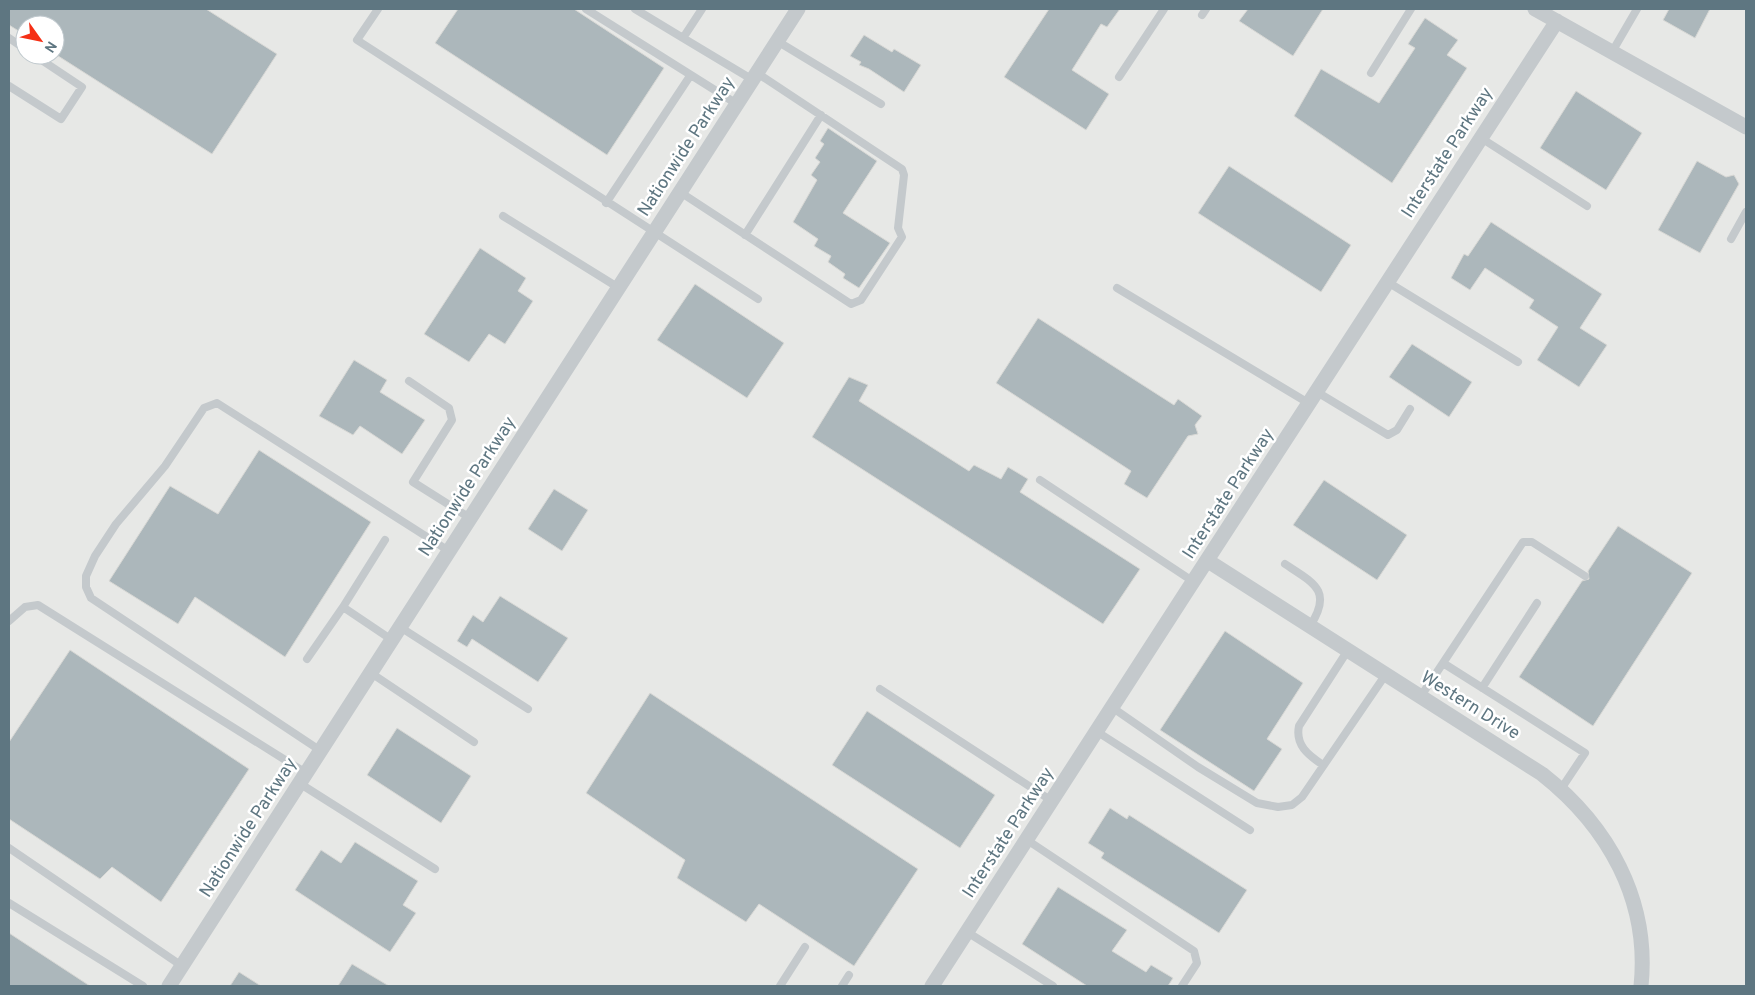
<svg xmlns="http://www.w3.org/2000/svg" width="1755" height="995" font-family="Overpass,sans-serif">
	<style>
		.built { fill: #e7e8e6; fill-rule: evenodd }
		.building { fill: #acb7bb; stroke: #d8d8d5 }
		.lines { fill: none; stroke-linecap: round; stroke-linejoin: round }
		.service { stroke: #c4c9cc; stroke-width: 8 }
		.minor { stroke: #c4c9cc; stroke-width: 15 }
		.labels { text-anchor: middle; dominant-baseline: central; stroke-width: 5; stroke-linejoin: round; paint-order: stroke }
		.street-label { font-size: 18px; fill: #5e7681; stroke: #fff }
	</style>
	<rect width="100%" height="100%" fill="#f7f6f3"/>
	<path class="built" d="M9,9H1746V986H9ZM25,25H55V55H25Z"/>
	<path class="building" d="M9,9H206L277,54L212,154L55,54V25H25V35L9,25Z
		M458,9H574L664,68L607,155L435,43Z
		M1049,9H1120L1107,27L1101,24L1072,70L1109,94L1086,130L1004,77Z
		M1248,9H1323L1293,56L1239,21Z
		M1669,9H1710L1695,38L1663,20Z
		M1425,18L1458,40L1447,55L1467,68L1392,183L1294,116L1321,69L1379,103L1415,48L1408,44Z
		M864,35L892,52L894,49L921,65L904,92L869,69L859,65L861,62L850,56Z
		M1576,91L1642,133L1606,190L1540,148Z
		M828,128L877,161L843,213L890,243L859,288L843,278L845,274L828,262L831,256L814,246L818,239L793,222L817,180L811,175L820,162L815,158L824,144L820,141Z
		M1697,161L1726,177L1734,175L1739,184L1700,253L1658,230Z
		M1229,166L1351,245L1321,292L1198,213Z
		M1491,222L1602,294L1580,328L1607,345L1579,387L1537,360L1558,327L1529,308L1534,300L1485,268L1470,290L1451,278L1464,254L1468,256Z
		M480,248L526,278L518,291L533,301L505,344L489,334L469,362L424,334Z
		M695,284L784,343L747,398L657,340Z
		M1038,318L1174,405L1178,399L1202,416L1195,425L1198,434L1188,436L1147,498L1124,484L1131,471L996,383Z
		M1412,344L1472,382L1449,417L1389,377Z
		M354,360L387,380L380,392L425,420L402,454L360,426L353,435L319,416Z
		M849,377L868,385L859,401L969,471L974,465L1001,479L1008,467L1028,479L1020,492L1140,569L1103,624L812,437Z
		M259,450L371,522L285,657L195,597L178,624L109,581L170,486L218,514Z
		M1324,480L1407,535L1377,580L1293,525Z
		M554,489L588,510L562,551L528,529Z
		M1618,526L1692,573L1593,726L1519,677L1582,581L1589,579L1588,571Z
		M500,596L568,638L538,682L472,639L467,647L457,641L473,615L483,622Z
		M1225,631L1303,683L1267,739L1282,749L1254,791L1160,730Z
		M70,650L249,769L161,902L112,867L100,879L9,819V742Z
		M650,693L918,869L854,966L759,904L746,922L677,878L685,860L586,793Z
		M867,711L995,795L960,848L832,765Z
		M397,728L471,776L441,823L367,775Z
		M1110,808L1127,819L1129,815L1247,890L1219,933L1101,858L1104,853L1088,843Z
		M355,842L418,881L403,905L416,913L390,952L295,890L321,850L341,863Z
		M1058,887L1127,930L1112,951L1146,972L1151,965L1173,978L1168,986H1087L1022,944Z
		M9,933L90,986H9Z
		M352,964L389,986H338Z
		M239,972L261,986H230Z"/>
	<g class="lines">
		<path class="service" d="M378,9L357,40L758,299
			M586,9L737,104
			M635,9L683,38
			M702,9L683,38L753,80
			M1202,15L1206,9
			M9,38L25,49
			M777,41L881,104
			M1612,52L1637,9
			M1371,73L1411,9
			M1119,77L1164,9
			M9,86L61,119L82,87L34,55
			M1481,138L1587,206
			M680,192L851,304L861,300L902,237L898,228L904,175L902,169L757,73
			M606,203L690,76
			M503,216L619,288
			M745,235L821,115
			M1731,239L1746,212
			M1386,281L1518,362
			M1117,288L1310,404
			M409,381L449,408L452,420L413,482L470,518
			M1317,392L1388,435L1397,430L1410,409
			M1040,480L1194,582
			M385,540L343,607L392,640
			M1285,564C1314,583 1333,591 1310,626
			M9,621L25,607L38,605L306,773
			M400,627L528,709
			M307,659L343,607
			M1443,663L1523,542H1532L1585,576
			M371,673L474,742
			M1482,688L1537,603
			M880,689L1052,801
			M1421,696L1443,663L1585,753L1561,789
			M1113,708L1198,767L1257,803L1278,807L1292,805L1302,797L1386,674
			M1096,731L1250,830
			M321,751L91,598L86,587V576L95,556L116,524L165,466L204,408L217,403L449,551
			M1323,765C1308,755 1295,745 1299,726L1348,650
			M299,783L435,869
			M1027,840L1194,951L1197,963L1182,986
			M9,848L182,966
			M9,903L143,986
			M967,932L1053,986
			M780,986L805,947
			M842,986L849,975"/>
		<path class="minor" d="M1535,9L1746,127
			M1208,561L1542,774C1608,826 1650,900 1641,986
			M169,986L798,9
			M932,986C1140,664 1347,342 1557,21"/>
	</g>
	<g class="labels">
		<g class="street-label">
			<text transform="translate(687 147) rotate(-57)">Nationwide Parkway</text>
			<text transform="translate(1448 153) rotate(-57)">Interstate Parkway</text>
			<text transform="translate(468 487) rotate(-57)">Nationwide Parkway</text>
			<text transform="translate(1229 494) rotate(-57)">Interstate Parkway</text>
			<text transform="translate(1470 706) rotate(32)">Western Drive</text>
			<text transform="translate(249 828) rotate(-57)">Nationwide Parkway</text>
			<text transform="translate(1009 833) rotate(-57)">Interstate Parkway</text>
		</g>
	</g>
	<rect width="1755" height="995" fill="none" stroke="#5e7681" stroke-width="20"/>
	<g transform="translate(40 40) rotate(123)"><circle r="24" fill="#ffffff" stroke="#bfc8cd"/>
	<path d="M0-4L9 19L0 12L-9 19Z" fill="#f52f15"/>
	<text y="-8" font-size="14" font-weight="bold" text-anchor="middle" fill="#5e7681">N</text>
	</g>
</svg>
